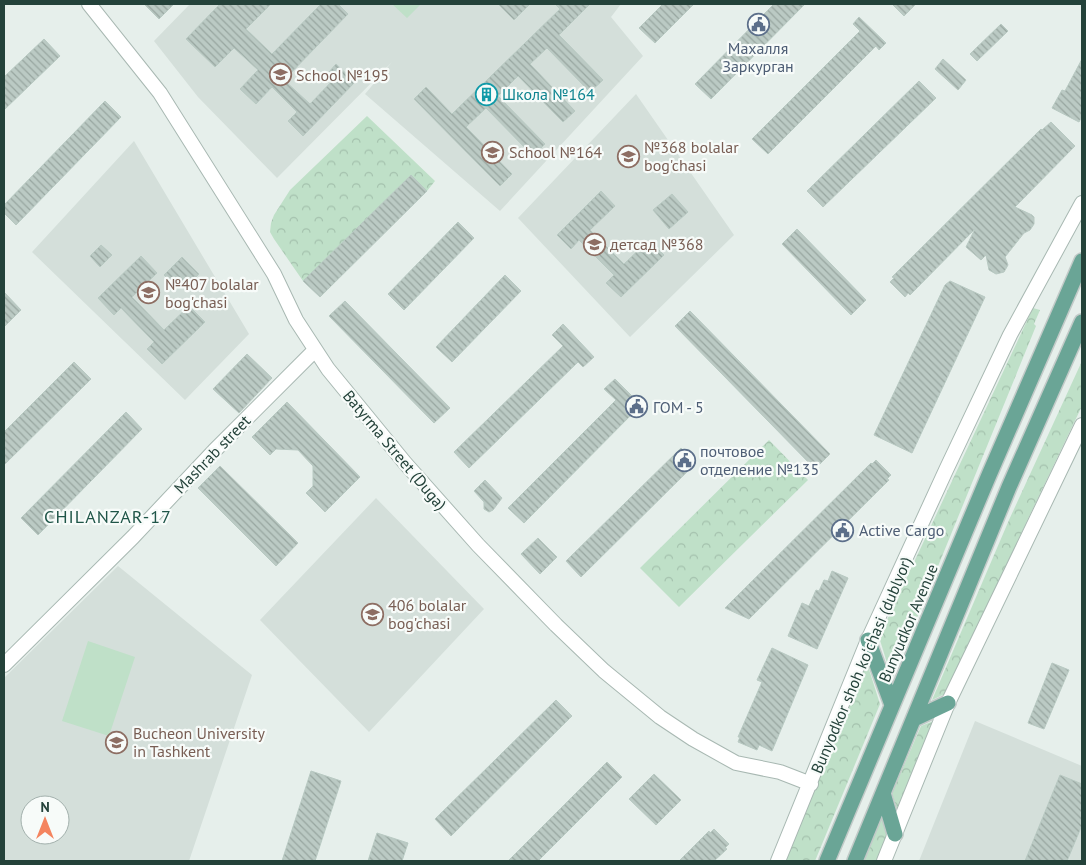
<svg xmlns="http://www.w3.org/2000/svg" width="1086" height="865" font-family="'PT Sans',sans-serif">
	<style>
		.built { fill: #d4dfda; fill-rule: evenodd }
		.forest { fill: url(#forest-crowns) }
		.pitch { fill: #bfe0c8 }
		.building { fill: url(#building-back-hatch); stroke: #b8c9c2 }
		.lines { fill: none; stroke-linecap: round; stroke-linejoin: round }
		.minor-casing { stroke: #a8b8b2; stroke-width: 16 }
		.major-casing { stroke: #c2cac8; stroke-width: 18 }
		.minor { stroke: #fff; stroke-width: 14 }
		.major { stroke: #6aa596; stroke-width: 15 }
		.labels { text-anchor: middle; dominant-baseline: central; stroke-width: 4.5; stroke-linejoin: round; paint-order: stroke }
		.service-label { font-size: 16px; fill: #4e5e75; stroke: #f7fbf9; text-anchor: start }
		.education-label { font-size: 16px; fill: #785e54; stroke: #f7fbf9; text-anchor: start }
		.culture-label { font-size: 16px; fill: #0d838f; stroke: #f7fbf9; text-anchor: start }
		.street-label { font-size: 16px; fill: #24423a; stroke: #f7fbf9 }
		.neighbourhood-label { font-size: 18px; letter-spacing: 1px; fill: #1f5548; stroke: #f7fbf9 }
	</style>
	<defs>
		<pattern id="forest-crowns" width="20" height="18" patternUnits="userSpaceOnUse" patternTransform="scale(1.25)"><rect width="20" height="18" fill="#bfe0c8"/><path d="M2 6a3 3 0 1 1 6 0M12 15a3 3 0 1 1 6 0" fill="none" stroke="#a4c1ad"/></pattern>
		<pattern id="building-back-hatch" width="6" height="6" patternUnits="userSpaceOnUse" patternTransform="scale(1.25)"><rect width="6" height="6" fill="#bbcac4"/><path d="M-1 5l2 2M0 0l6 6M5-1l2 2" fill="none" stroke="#98a6a0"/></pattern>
	</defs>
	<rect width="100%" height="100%" fill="#e6efeb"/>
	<path class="built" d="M190,4H621L611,17L643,56L500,211L365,94L392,62L277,178L198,97L154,41Z
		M636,94L734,235L630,337L518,218Z
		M134,141L249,334L185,400L32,252Z
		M376,498L484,609L369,732L260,620Z
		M118,566L252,675L189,861H4V678ZM30,805H60V835H30Z
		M975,721L1082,766V861H919Z"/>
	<path class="forest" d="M367,116L435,181L427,191L410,176L303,281L274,239L270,232L271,223L274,215L290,190Z
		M1033,308L1040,310L1034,324L1036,326L892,679L879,637Z
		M1082,361V406L1027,521L947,693L932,700L1009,520Z
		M769,440L808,480L679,607L640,568Z
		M866,660L880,704L815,861H786Z
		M936,720L897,810L892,793L921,726Z
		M883,813L888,832L876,861H863Z"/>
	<path class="pitch" d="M392,4H421L407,18Z
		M88,641L135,657L109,736L62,721Z"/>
	<path class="building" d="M144,4H174L159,19Z
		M220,4H271L246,29L272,54L321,4H338L348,14L284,80L310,104L335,78L329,72L336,64L355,82L303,136L288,121L297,112L272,87L256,104L240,89L258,70L234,48L215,67L186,39Z
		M498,4H530L514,20Z
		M555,4H590L559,35L603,80L590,92L547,48L530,64L575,111L563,122L518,76L498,96L545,144L533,156L486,108L466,127L512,174L500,186L414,99L426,87L452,114L560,9Z
		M663,4H694L655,43L639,28Z
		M774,4H805L711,99L695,84Z
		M892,4H916L904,16Z
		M859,17L886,43L879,50L876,46L768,154L752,139L860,31L853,24Z
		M1001,24L1008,31L977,61L970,54Z
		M44,39L60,56L4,110V77Z
		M943,59L966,80L958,90L935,69Z
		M1082,59V116L1079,122L1052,108L1062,90L1065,91Z
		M919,81L936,98L823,207L807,191Z
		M105,101L121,117L16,225L4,213V205Z
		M1051,122L1075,146L1015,207L1032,215L1034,217V224L1030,230L1024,233L1005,257L1008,265L1004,272L996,274L989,270L986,255L981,260L966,247L975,229L910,295L908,293L905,297L890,282L894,278L892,277L1041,129L1042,130Z
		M411,175L427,191L320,297L303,281Z
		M601,191L615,206L590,230L624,264L649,240L664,255L621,297L606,283L614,275L579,240L571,249L557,235Z
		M672,194L688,212L669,229L653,210Z
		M458,222L474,238L404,310L388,294Z
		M797,229L866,300L851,315L782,244Z
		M101,245L112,255L100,267L90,256Z
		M141,256L157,273L132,297L164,330L189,306L205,322L162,364L147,349L154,342L121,308L114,315L98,298Z
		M182,257L199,274L186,287L178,278L173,283L164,275Z
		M505,275L521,291L452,362L436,347Z
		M950,281L985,297L912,453L874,435L936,304L945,285Z
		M4,292L21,310L4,327Z
		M345,301L450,408L434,423L329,316Z
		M690,311L830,454L815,469L675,326Z
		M563,324L594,357L583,367L578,362L469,468L454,452L563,346L552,335Z
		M247,354L272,378L239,413L213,389Z
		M74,362L91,379L4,465V432Z
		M615,379L641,405L524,523L508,508L616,400L604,389Z
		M287,402L360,477L325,512L306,493L313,486V466L298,450L276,449L270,455L252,437Z
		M126,412L142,429L38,535L21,518Z
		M681,448L696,463L581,577L566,561Z
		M876,460L891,475L887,479L889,480L749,619L725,608L871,463L872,464Z
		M220,466L298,543L276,566L198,488Z
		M485,480L502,498L493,510L489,512L484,509V502L474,491Z
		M538,538L557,557L540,574L521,554Z
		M832,571L848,578L817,649L788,636L802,603L809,606L816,590L819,591L824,580L828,581Z
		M772,648L808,665L772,751L759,745L757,750L738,742L740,737H738L762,682L757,680Z
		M1052,663L1069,670L1044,729L1028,723Z
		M556,700L572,716L451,836L435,819Z
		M607,762L622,777L538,861H508Z
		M311,771L341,781L315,861H282Z
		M654,774L681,800L656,825L629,799Z
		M1060,775L1082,784V825L1067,861H1025Z
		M714,829L729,844L725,848L727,849L714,861H679L709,831L710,833Z
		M377,833L408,843L402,861H368Z"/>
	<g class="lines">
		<defs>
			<path id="minor" d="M89,4L160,93L274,274L296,320L328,369L405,463L478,545L556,625L604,671L660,717L693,739L736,763L780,772L811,784
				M4,665L133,537L214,451L315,350
				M778,861L868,640L946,470L1010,335L1082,203
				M884,861L948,703L1082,425"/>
			<path id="major" d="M868,640L892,705
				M914,719L948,703
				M883,793L895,834
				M827,861L989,475L1082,261
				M855,861L1009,487L1082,322"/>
		</defs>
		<use href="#minor" class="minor-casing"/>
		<use href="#major" class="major-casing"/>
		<use href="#minor" class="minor"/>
		<use href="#major" class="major"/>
	</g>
	<defs>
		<symbol id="civic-ring" viewBox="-11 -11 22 22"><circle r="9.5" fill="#f7fbf9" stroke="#5c6f8a" stroke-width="1.5"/><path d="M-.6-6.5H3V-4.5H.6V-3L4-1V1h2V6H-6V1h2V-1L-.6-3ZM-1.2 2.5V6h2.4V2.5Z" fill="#5c6f8a"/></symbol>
		<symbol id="school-ring" viewBox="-11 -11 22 22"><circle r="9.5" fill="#f7fbf9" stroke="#8d6e63" stroke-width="1.5"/><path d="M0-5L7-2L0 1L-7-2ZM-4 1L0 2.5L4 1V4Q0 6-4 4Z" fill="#8d6e63"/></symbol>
		<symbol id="building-ring" viewBox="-11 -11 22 22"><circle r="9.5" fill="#f7fbf9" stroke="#0f9aa8" stroke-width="1.5"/><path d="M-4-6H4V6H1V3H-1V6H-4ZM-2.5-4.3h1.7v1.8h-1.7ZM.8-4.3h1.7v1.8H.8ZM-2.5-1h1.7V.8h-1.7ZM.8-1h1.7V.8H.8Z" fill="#0f9aa8"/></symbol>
		<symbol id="university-ring" viewBox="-11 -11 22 22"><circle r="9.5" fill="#f7fbf9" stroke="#8d6e63" stroke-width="1.5"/><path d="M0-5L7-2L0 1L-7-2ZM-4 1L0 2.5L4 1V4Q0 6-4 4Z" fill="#8d6e63"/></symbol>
	</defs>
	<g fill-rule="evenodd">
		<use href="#civic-ring" x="746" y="12" width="25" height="25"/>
		<use href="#school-ring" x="268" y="62" width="25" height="25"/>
		<use href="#building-ring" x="474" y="82" width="25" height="25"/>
		<use href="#school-ring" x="480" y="140" width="25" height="25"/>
		<use href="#school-ring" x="616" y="144" width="25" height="25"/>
		<use href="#school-ring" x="582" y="232" width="25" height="25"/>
		<use href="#school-ring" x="136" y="280" width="25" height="25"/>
		<use href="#civic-ring" x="624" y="394" width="25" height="25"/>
		<use href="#civic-ring" x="672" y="448" width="25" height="25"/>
		<use href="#civic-ring" x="830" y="518" width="25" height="25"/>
		<use href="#school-ring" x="360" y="602" width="25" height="25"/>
		<use href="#university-ring" x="104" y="730" width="25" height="25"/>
	</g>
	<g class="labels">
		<g class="service-label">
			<text x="758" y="48" text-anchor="middle">Махалля<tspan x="758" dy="18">Заркурган</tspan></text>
			<text x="653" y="407">ГОМ - 5</text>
			<text x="700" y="451">почтовое<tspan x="700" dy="18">отделение №135</tspan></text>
			<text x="859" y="530">Active Cargo</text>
		</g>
		<g class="education-label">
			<text x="296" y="75">School №195</text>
			<text x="644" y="147">№368 bolalar<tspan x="644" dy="18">bog'chasi</tspan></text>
			<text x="509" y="152">School №164</text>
			<text x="610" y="244">детсад №368</text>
			<text x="165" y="284">№407 bolalar<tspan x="165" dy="18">bog'chasi</tspan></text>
			<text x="388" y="605">406 bolalar<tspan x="388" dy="18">bog'chasi</tspan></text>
			<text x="133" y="733">Bucheon University<tspan x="133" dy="18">in Tashkent</tspan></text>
		</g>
		<g class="culture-label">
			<text x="502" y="94">Школа №164</text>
		</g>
		<g class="street-label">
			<text transform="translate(395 450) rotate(50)">Batyrma Street (Duga)</text>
			<text transform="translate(212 454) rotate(-46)">Mashrab street</text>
			<text transform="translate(908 623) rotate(-67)">Bunyudkor Avenue</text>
			<text transform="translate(861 665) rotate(-67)">Bunyodkor shoh koʻchasi (dublyor)</text>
		</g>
		<g class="neighbourhood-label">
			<text x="108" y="516">CHILANZAR-17</text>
		</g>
	</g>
	<rect width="1086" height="865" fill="none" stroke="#24423a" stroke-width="10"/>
	<g transform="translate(45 820)"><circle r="24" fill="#f7fbf9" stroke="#a3b1ad"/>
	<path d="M0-4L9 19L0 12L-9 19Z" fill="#f4845f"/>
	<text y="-8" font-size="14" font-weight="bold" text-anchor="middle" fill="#24423a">N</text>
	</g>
</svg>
